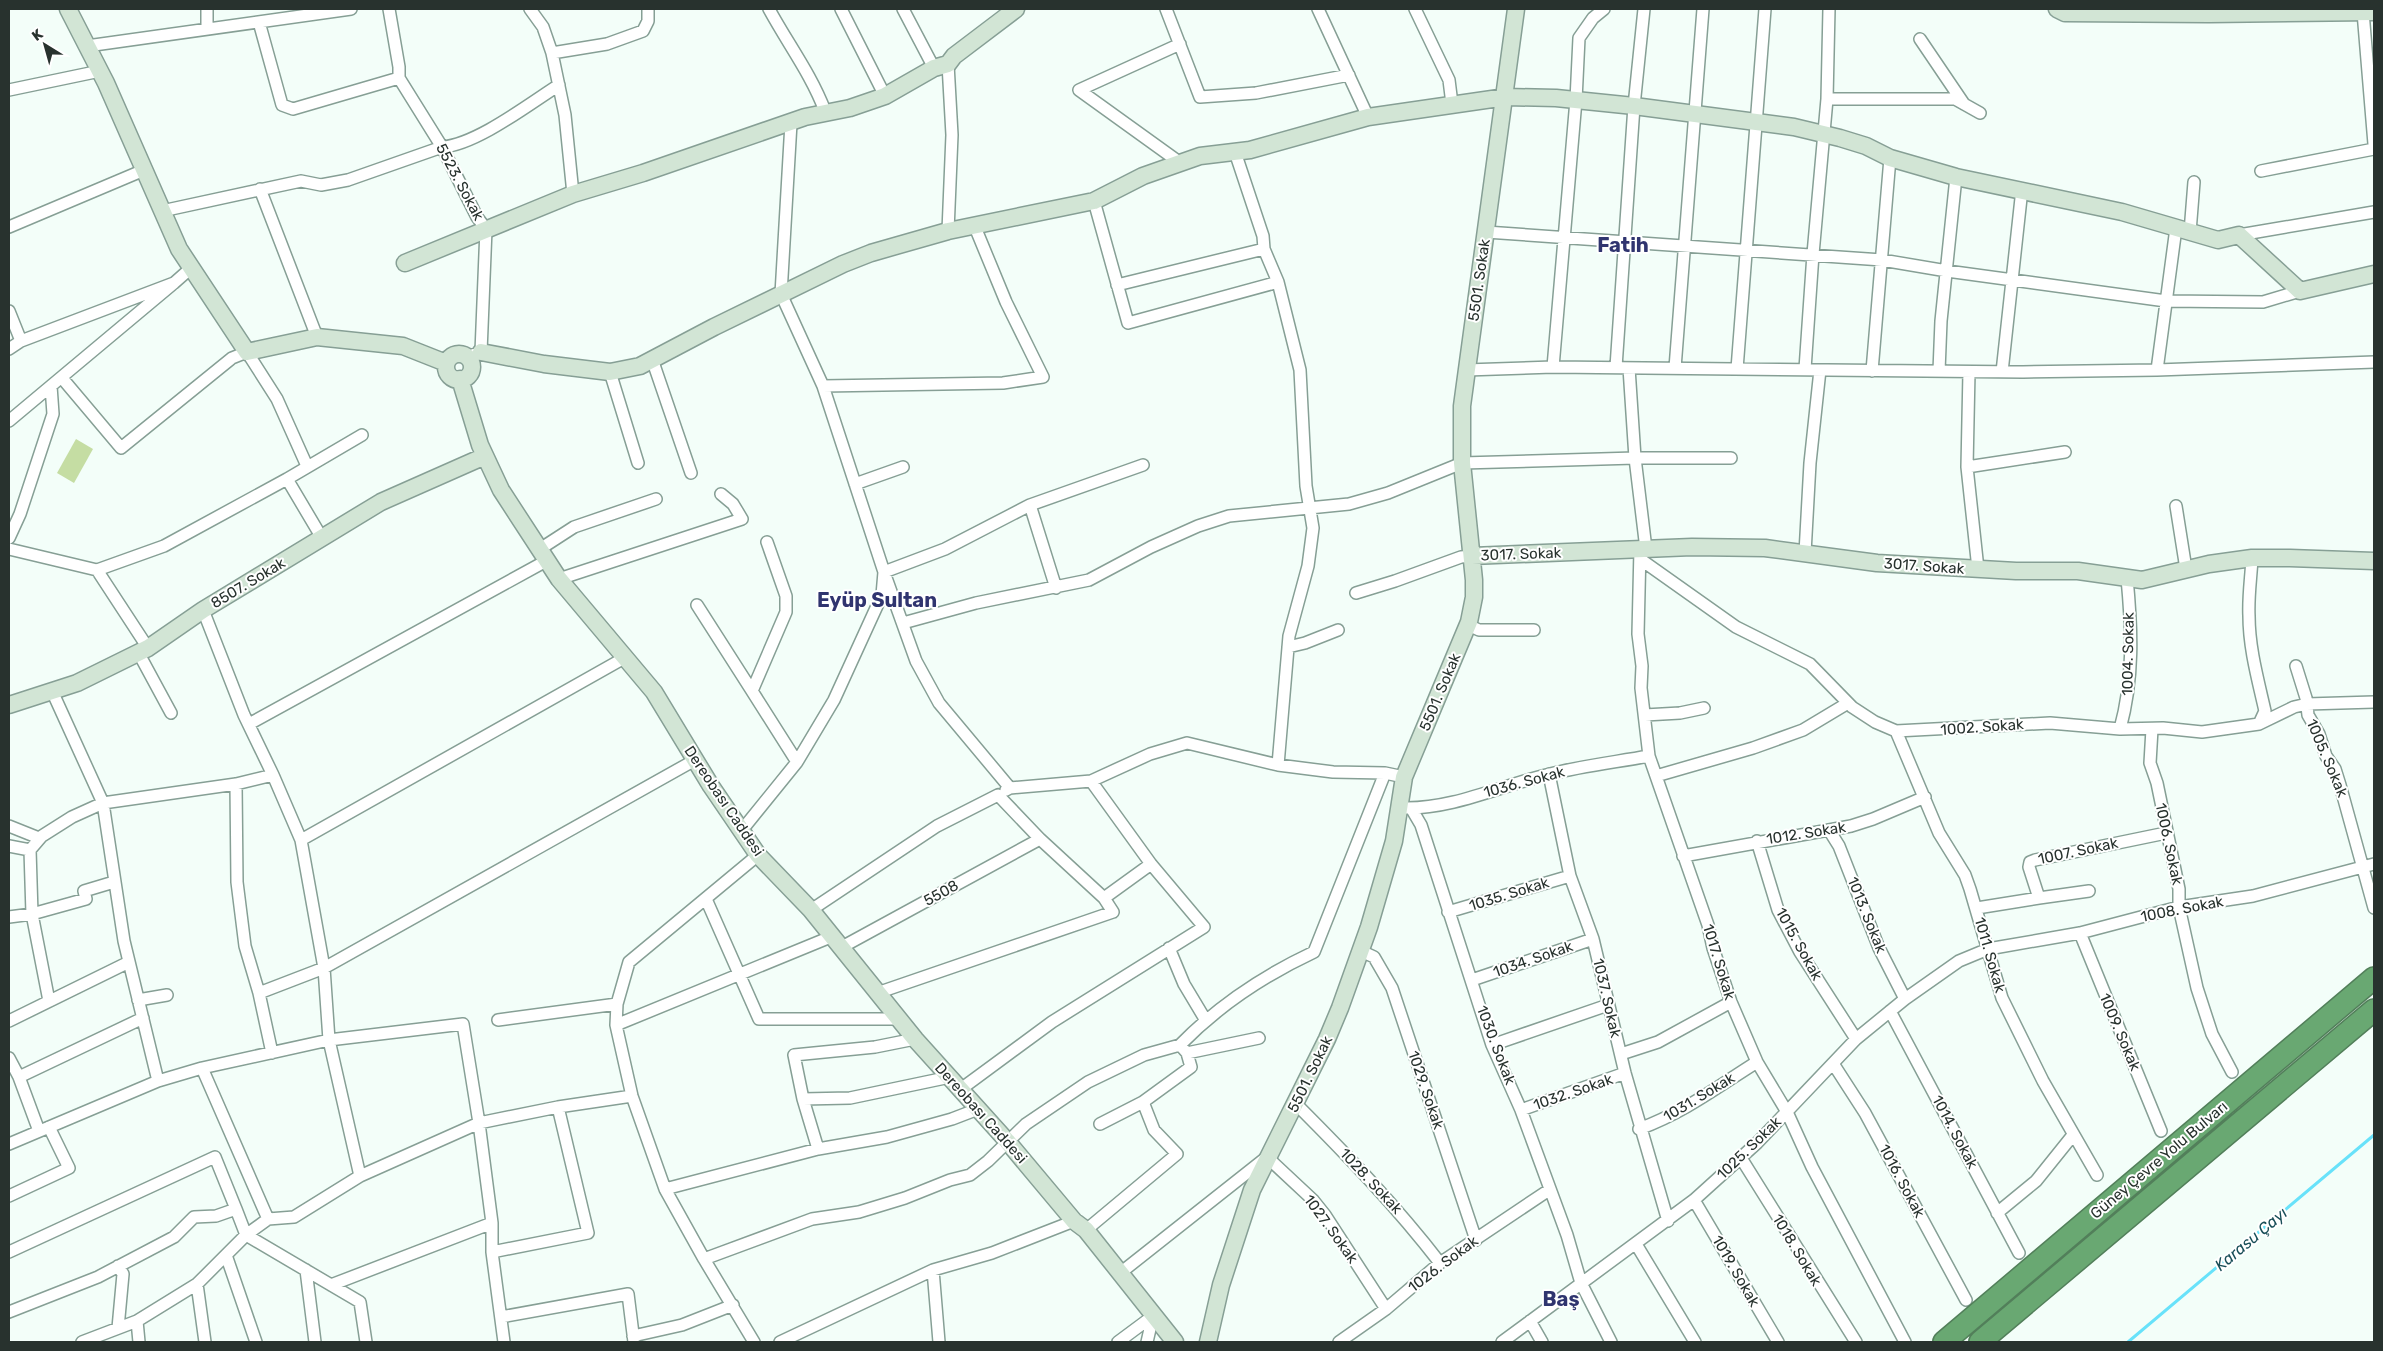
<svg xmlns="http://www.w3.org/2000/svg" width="2383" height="1351" font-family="Rubik,sans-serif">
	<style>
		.green { fill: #c5dda3 }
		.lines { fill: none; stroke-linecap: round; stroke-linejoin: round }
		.stream { stroke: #68e2fa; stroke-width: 3 }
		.street-casing { stroke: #869f95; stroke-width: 14 }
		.secondary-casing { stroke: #869f95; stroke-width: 19 }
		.highway-casing { stroke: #527f5a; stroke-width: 24 }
		.street { stroke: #fff; stroke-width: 11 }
		.secondary { stroke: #d2e5d5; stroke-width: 16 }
		.highway { stroke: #69a872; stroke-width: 21 }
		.labels { text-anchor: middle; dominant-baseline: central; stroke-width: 4; stroke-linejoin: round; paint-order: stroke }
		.street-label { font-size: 15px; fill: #28322e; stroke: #fff }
		.water-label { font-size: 16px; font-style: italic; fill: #194e58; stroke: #fff }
		.district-label { font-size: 20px; font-weight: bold; fill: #30346f; stroke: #fff }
	</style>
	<rect width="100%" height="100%" fill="#f3fef9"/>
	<path class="green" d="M76,439L93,449L74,483L57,473Z"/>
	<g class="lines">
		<path class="stream" d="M2128,1342L2374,1135"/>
		<defs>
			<path id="street" d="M389,9L399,67V78L442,147L477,217L486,229L481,352L467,357
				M530,9L543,27L552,53L565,115L573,194
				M769,9C788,44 811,74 825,111
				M841,9L885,96
				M903,9L934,68
				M1166,9L1200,97L1256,93L1349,75
				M1318,9L1368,117
				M1415,9L1449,80L1452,104
				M2363,12L2374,144
				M259,22L282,105L293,109L399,78
				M207,29V9
				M1920,39L1964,104
				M87,46L351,9
				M552,53L607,44L643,31L648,21V9
				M948,64L952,135L948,231
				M9,90L100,71
				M1827,99H1955L1980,113
				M791,123L781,294L823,386L884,572L916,661L939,703L1010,788
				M1235,152L1263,236L1264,249L1278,282L1300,370L1306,486L1313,528L1308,566L1289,636L1278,765
				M1179,162L1079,90L1180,44
				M2261,171L2374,149
				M260,189L317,337
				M1094,201L1128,323L1278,282
				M162,211L301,181L321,185L348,180L442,147C476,145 529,104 559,85
				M9,227L144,170
				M1486,232L1882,260L1947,271L2166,301L2263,302L2300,291
				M2190,232L2194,182
				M2239,235L2374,212
				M1117,285L1264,249
				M9,311L21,341
				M9,349L21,341L174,283L191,268
				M652,359L691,473
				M1553,367L1576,100L1579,38L1593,18L1604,9
				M1616,367L1634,106L1644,9
				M1629,368L1635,458L1646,549
				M1675,368L1703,9
				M1737,369L1765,9
				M1805,369L1813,254L1827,99L1829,9
				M1466,370L1553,367L2023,372L2157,370L2374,362
				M2157,370L2176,228
				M1872,371L1890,158
				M1939,371L1941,321L1956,177
				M610,372L638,463
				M1969,372L1967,467L1978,569
				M2002,372L2022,189
				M62,378L121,448L232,358L247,352L277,399L307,466
				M823,386L1003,383L1043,377L1006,302L975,227
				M9,421L174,283
				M1967,467L2065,452
				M287,479L322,538
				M855,484L903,467
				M1030,505L1143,465
				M2176,506L2186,569
				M9,538L20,514L53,414L51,386
				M767,542L786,596V612L752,691L797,762
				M9,549L97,570L164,546L287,479L362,435
				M540,549L574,527L656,499
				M1640,549L1638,634L1642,666L1641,688L1649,756L1708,925L1713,948L1731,1002L1757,1062L1787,1112L1812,1167L1905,1342
				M1805,553L1810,463L1820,370
				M2252,558C2251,578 2248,597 2249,616C2249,648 2258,680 2265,711L2259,724
				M1640,559L1736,627L1810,664L1852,707L1875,722L1896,731L2050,723L2120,729L2163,728L2202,732L2259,724L2294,707L2307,704L2374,702
				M97,570L148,648
				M559,579L742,519L733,504L721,494
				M1356,593L1395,581L1461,557L1472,556
				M697,605L752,691
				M203,610L244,715L273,775L301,840L324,968L329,1040L360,1176
				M903,623L976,603L1089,580L1151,547L1198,526L1229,516L1349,504L1388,493L1462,463L1635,458H1731
				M1468,625L1479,630H1534
				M1288,647L1305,643L1338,630
				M138,652L171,713
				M2296,666L2306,698L2308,715L2319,734L2326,756L2335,769L2340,785L2374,908
				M1645,715L1680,713L1704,708
				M249,724L546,561
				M2120,729C2134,678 2132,630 2127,578
				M2152,729L2150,763L2157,783L2179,889V907L2197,988L2212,1034L2232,1072
				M1896,731L1939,833L1965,875L1970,889L2002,998L2043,1081L2097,1175
				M1549,774L1570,876L1593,939L1625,1073L1668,1221
				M1656,776L1753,748L1803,730L1848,703
				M236,784L237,882L245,946L259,993L272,1053
				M1006,790L1010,788L1091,781L1150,754L1187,743L1278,765L1333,772L1385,773L1404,777
				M1404,808C1454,809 1502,785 1550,774C1582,766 1616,762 1649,756
				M1411,808L1421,825L1492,1045L1521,1110L1567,1235L1581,1283L1611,1342
				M9,826L39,838
				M742,830L797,762L834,700L882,595L884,572L945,549L1030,505L1056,588
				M1829,830L1839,846L1879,948L1905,999
				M301,840L626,657
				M1757,841L1778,910L1800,952L1856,1039
				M9,846L30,850
				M1683,856L1851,826L1873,819L1925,797
				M1104,898L1151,864
				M2039,898L2089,891
				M706,899L759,1019H898
				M1977,908L2039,898L2029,867L2030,862L2035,860L2166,833
				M811,910L937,826L998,795L1040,839L1104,898L1113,912L877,993
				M1448,912L1570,876
				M9,917L32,914L86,899L84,891L114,882
				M2080,933L2161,1131
				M842,947L1040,839
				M1169,948L1184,984L1205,1019
				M1361,951L1374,957L1392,988L1476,1240
				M1472,980L1593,939
				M259,993L324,968L695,760
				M138,1000L167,995
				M49,1001L32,914L30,850L42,836L72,817L103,803L236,784L273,775
				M1890,1011L2019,1253
				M498,1020L617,1004
				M9,1021L129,962
				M616,1025L833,936
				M1180,1045C1218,1006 1265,975 1314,952L1385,773
				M1492,1045L1608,1005
				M1621,1054L1658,1042L1731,1002
				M9,1058L19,1077L39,1131
				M1834,1065L1865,1113L1966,1300
				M202,1068L329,1040L463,1024L479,1123L492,1223V1252L504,1342
				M19,1077L143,1018
				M158,1081L202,1068L268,1219
				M961,1089L1052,1022L1204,927L1151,864L1091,781
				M803,1099L850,1098L950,1077
				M1296,1104C1347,1155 1396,1206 1440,1263
				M1521,1110L1625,1073
				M1100,1124L1143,1102
				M1639,1129C1685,1112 1717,1087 1757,1062
				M9,1144L158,1081L124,941L103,803L52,691
				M818,1149L803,1099L794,1055L875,1047L915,1039
				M1741,1158L1856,1342
				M665,1189L818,1149L887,1137L952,1119L978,1109
				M9,1196L69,1168L49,1127
				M1694,1200L1778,1342
				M1997,1213L2036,1181L2073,1135
				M1086,1230L1177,1154L1154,1130L1143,1102L1191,1067L1187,1053
				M1636,1244L1695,1342
				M9,1252L215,1157L236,1209
				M492,1252L588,1233L558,1107
				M226,1255L256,1342
				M704,1259L812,1219L859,1212L905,1198L950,1180L970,1175L988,1161L1026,1124L1088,1082L1144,1055L1180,1045L1187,1053L1259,1038
				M118,1266L123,1274L118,1328
				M306,1270L315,1342
				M933,1270L939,1342
				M1119,1274L1267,1157L1313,1200L1325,1215L1386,1309
				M197,1284L205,1342
				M331,1285L492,1223
				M9,1312L98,1277L174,1237L194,1217L216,1216L236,1209L246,1235L360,1302L366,1342
				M501,1317L628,1294L634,1342
				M137,1321L139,1342
				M1530,1321L1542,1342
				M633,1336L682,1325L733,1305
				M82,1342L137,1321L197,1284L246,1235L268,1219L294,1217L360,1176L479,1123L558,1107L632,1096
				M754,1342L704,1259L665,1189L632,1096L616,1025L617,1004L629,962L758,855
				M780,1342L933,1270L992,1253L1074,1221
				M1118,1342L1153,1316
				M1147,1342L1153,1316
				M1339,1342L1386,1309L1440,1263L1549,1190
				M1502,1342L1694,1200L1757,1143L1856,1039L1905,999L1959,961L1988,949L2080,933L2179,907L2253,896L2374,864"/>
			<path id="secondary" d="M68,9L106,83L179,249L247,352L317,337L403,346L446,363
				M2057,9L2065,13L2209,14L2374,12
				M405,263L573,194L643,173L805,117L850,108L885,96L934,68L948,64L954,56L1016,9
				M481,352L544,364L610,372L640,366L714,327L843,264L871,253L948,231L1094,201L1143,176L1200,156L1250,150L1368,117L1506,97L1556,98L1634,106L1794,127L1840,138L1866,146L1890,158L1956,177L2122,212L2218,240L2239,235L2300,291L2374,274
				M446 367a13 13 0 1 1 26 0a13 13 0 1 1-26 0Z
				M460,379L480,445L501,490L559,579L654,692L711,786L758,855L811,910L915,1039L1007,1141L1074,1221L1086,1230L1175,1342
				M1472,556L1692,547L1765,548L1877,563L2016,571H2078L2142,580L2209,564L2252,558H2290L2374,561
				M9,705L77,683L148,648L203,610L381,502L485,456
				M1208,1342L1221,1285L1252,1190L1327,1039L1340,1008L1369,927L1394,841L1404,777L1469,622L1474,597V580L1462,463V406L1516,9"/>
			<path id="highway" d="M1944,1342L2374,978
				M1980,1342L2374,1010"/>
		</defs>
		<use href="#street" class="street-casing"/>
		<use href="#secondary" class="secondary-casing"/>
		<use href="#highway" class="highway-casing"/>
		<use href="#street" class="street"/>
		<use href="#secondary" class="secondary"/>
		<use href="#highway" class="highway"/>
	</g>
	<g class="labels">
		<g class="street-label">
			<text transform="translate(460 182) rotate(62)">5523. Sokak</text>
			<text transform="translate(1479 280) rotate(-82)">5501. Sokak</text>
			<text transform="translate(1521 554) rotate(-2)">3017. Sokak</text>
			<text transform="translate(1924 566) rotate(4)">3017. Sokak</text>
			<text transform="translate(248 583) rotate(-31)">8507. Sokak</text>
			<text transform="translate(2128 654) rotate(-89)">1004. Sokak</text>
			<text transform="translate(1440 692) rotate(-67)">5501. Sokak</text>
			<text transform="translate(1982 727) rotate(-4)">1002. Sokak</text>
			<text transform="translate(2327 758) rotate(67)">1005. Sokak</text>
			<text transform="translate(1524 782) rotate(-15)">1036. Sokak</text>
			<text transform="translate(724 801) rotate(56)">Dereobası Caddesi</text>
			<text transform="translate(1806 833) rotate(-9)">1012. Sokak</text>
			<text transform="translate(2169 844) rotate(78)">1006. Sokak</text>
			<text transform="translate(2078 851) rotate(-12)">1007. Sokak</text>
			<text transform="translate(941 893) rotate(-29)">5508</text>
			<text transform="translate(1509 894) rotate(-17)">1035. Sokak</text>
			<text transform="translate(2182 909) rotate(-11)">1008. Sokak</text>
			<text transform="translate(1867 915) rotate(68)">1013. Sokak</text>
			<text transform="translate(1799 944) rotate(61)">1015. Sokak</text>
			<text transform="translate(1990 955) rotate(74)">1011. Sokak</text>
			<text transform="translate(1533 959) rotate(-19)">1034. Sokak</text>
			<text transform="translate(1719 962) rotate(73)">1017. Sokak</text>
			<text transform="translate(1607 998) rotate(77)">1037. Sokak</text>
			<text transform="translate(2120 1032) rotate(67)">1009. Sokak</text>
			<text transform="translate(1496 1045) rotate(69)">1030. Sokak</text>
			<text transform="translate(1310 1074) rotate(-64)">5501. Sokak</text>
			<text transform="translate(1426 1090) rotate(71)">1029. Sokak</text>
			<text transform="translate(1573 1092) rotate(-19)">1032. Sokak</text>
			<text transform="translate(1699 1097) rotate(-31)">1031. Sokak</text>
			<text transform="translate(981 1113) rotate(48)">Dereobası Caddesi</text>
			<text transform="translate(1955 1132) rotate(62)">1014. Sokak</text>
			<text transform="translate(1749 1148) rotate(-44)">1025. Sokak</text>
			<text transform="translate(2159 1160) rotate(-40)">Güney Çevre Yolu Bulvarı</text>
			<text transform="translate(1371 1181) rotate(47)">1028. Sokak</text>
			<text transform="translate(1902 1181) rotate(62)">1016. Sokak</text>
			<text transform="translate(1331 1229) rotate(54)">1027. Sokak</text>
			<text transform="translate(1797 1250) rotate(59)">1018. Sokak</text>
			<text transform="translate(1443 1264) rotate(-37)">1026. Sokak</text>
			<text transform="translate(1736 1271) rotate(60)">1019. Sokak</text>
		</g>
		<g class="water-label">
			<text transform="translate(2251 1239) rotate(-40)">Karasu Çayı</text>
		</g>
		<g class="district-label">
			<text x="1623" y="245">Fatih</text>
			<text x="877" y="600">Eyüp Sultan</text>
			<text x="1561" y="1299">Baş</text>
		</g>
	</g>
	<rect width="2383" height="1351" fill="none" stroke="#28322e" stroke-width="20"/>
	<g transform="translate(45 45) rotate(323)" stroke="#ffffff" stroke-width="4" paint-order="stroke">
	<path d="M0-4L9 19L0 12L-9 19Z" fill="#28322e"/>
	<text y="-8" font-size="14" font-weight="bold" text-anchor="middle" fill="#28322e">K</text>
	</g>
</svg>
